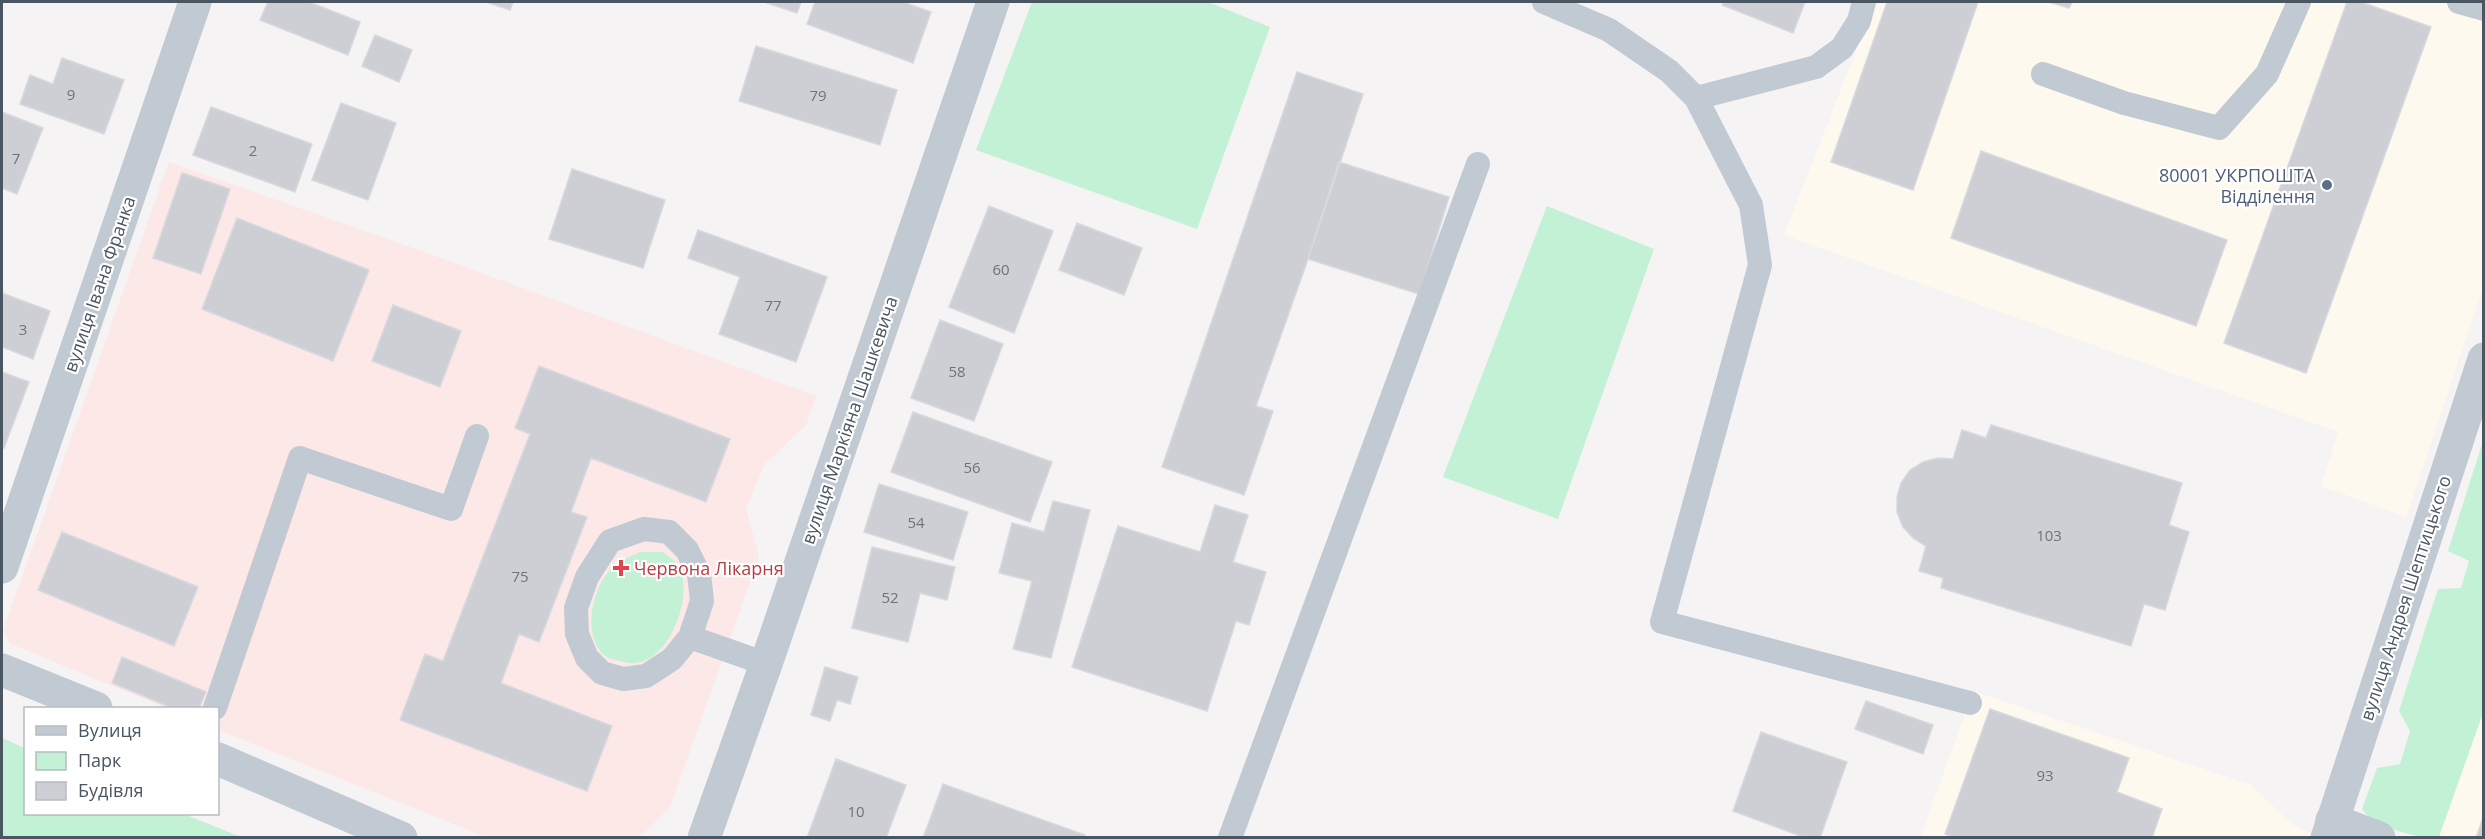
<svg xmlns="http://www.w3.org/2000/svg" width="2485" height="839" font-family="'Open Sans',sans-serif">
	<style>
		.commercial { fill: #fdf9ef }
		.medical { fill: #fce8e6 }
		.green { fill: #c3f1d5 }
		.building { fill: #cdcfd5; stroke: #d7d9de; stroke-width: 1.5 }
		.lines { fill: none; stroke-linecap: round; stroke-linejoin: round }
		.service { stroke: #c1cad2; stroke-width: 24 }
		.minor { stroke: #c1cad2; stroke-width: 33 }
		.tertiary { stroke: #c1cad2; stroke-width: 33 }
		.service-dot { fill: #5c6f8a; stroke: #fff; stroke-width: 2 }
		.health-dot { fill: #e0444e; stroke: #fff; stroke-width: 2 }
		.labels { text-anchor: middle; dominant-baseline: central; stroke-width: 4.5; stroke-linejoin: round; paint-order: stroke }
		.number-label { font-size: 15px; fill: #6b747e }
		.service-label { font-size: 18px; fill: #4e5e75; stroke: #fff; text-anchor: end }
		.street-label { font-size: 18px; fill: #4a5661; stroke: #fff }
		.health-label { font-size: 18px; fill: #be3a42; stroke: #fff; text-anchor: start }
	</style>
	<rect width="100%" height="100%" fill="#f5f3f3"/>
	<path class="commercial" d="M1875,2H2470L2483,9V287L2406,517L2321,486L2338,432L1784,235Z
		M2470,657L2483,662V837L2408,838Z
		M1973,691L2249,784L2292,824L2320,837L1920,838Z"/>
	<path class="medical" d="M169,162L430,254L816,396L806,425L764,465L746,509L759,557L670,807L646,831L636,837L489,838L218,730V708H166L11,644L3,631Z"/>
	<path class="green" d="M1032,2H1208L1270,27L1197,229L976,150Z
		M1547,206L1654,249L1558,519L1443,477Z
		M2483,441V713L2439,837H2419L2374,824L2362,809L2377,768L2400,764L2410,731L2399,711L2438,589L2461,588L2469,561L2448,551Z
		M641,552H663C668,556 676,561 679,567C693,594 673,648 646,660C637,664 630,664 620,661C616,660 610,659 607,657C590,646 589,619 594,602C601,574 615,561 641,552Z
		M2,738L25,748L26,814H184L241,837H2Z"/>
	<path class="building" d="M268,2H309L360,22L348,55L260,20Z
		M486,2H513L510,10Z
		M764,2H801L797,13Z
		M815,2H903L931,12L913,63L807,24Z
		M1724,2H1805L1793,33L1722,5Z
		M1887,2H1978L1913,190L1831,162Z
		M2049,2H2072L2069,8Z
		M2347,2H2361L2431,27L2306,373L2224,343Z
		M375,35L412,50L399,82L362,66Z
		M756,46L897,90L880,145L739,101Z
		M62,58L124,80L104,134L20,104L30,75L53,84Z
		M1297,72L1363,94L1308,259L1256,406L1273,411L1244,495L1162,467Z
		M341,103L396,123L368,200L312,180Z
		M211,107L312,144L295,192L193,155Z
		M2,112L43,128L17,194L2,188Z
		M1981,151L2227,240L2196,326L1951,238Z
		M1339,162L1449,197L1419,294L1308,259Z
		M572,169L665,200L643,268L549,239Z
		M182,173L230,189L201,274L153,258Z
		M989,206L1053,231L1014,333L949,307Z
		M237,218L369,270L333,361L202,309Z
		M1077,223L1142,248L1124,295L1059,270Z
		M698,230L827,277L796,362L719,334L740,277L688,258Z
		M2,293L50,311L33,359L2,347Z
		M393,305L461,331L440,387L372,361Z
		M940,320L1003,344L974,421L911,398Z
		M539,366L730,439L706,502L591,458L571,512L587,517L539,642L519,634L501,683L612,726L587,791L400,720L425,654L443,661L530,434L515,428Z
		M2,372L29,382L4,448H2Z
		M913,412L1052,462L1030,522L891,472Z
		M1991,425L2182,483L2169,525L2189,532L2165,610L2144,604L2131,646L1941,588L1943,578L1919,571L1926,546L1913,538L1903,527L1897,512V497L1901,483L1910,470L1923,462L1938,458L1953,459L1962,430L1986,438Z
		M879,484L968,512L953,560L864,532Z
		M1053,501L1090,510L1051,658L1013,649L1032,581L999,573L1012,523L1044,532Z
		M1215,505L1248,515L1233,562L1266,572L1249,625L1236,621L1207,711L1072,667L1118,526L1200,552Z
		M62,532L198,587L174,646L38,590Z
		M872,547L955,567L947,600L920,593L908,642L852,628Z
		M122,657L206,692L199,708H172L112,683Z
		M825,667L858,677L850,704L837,700L830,721L811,715Z
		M1866,701L1933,725L1923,754L1855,729Z
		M1990,709L2129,758L2117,792L2162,809L2152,838H1955L1945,834Z
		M1761,732L1847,762L1820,838H1806L1733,811Z
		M836,759L906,785L886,838H807Z
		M943,784L1085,835V838H923Z
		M2484,815V838H2476Z"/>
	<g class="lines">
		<path class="service" d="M1544,2L1609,30L1669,71L1696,98L1751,205L1760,265L1662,622L1970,703
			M2459,2L2484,9
			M2043,74L2124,103L2219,128L2267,74L2299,2
			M1696,98L1816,67L1842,48L1859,21L1864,2
			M690,637L702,601L699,574L687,550L669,532L644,529L610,541L587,577L576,608L577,634L587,658L602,673L623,679L646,676L672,659L690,637L766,664
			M215,708L300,458L451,509L477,436
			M1230,838L1478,164"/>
		<path class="minor" d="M2,567L195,2
			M2332,820L2379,838
			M704,838L766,664L993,2"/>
		<path class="tertiary" d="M2,670L96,708
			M218,759L401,838
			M2327,838L2484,359"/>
	</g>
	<circle class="service-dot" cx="2327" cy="185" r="6"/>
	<path class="health-dot" d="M618 559h6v6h6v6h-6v6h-6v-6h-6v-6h6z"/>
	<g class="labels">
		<g class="number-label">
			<text x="71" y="94">9</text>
			<text x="818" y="95">79</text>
			<text x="253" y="150">2</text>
			<text x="16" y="158">7</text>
			<text x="1001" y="269">60</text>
			<text x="773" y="305">77</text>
			<text x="23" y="329">3</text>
			<text x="957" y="371">58</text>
			<text x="972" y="467">56</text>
			<text x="916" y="522">54</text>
			<text x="2049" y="535">103</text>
			<text x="520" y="576">75</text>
			<text x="890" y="597">52</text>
			<text x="2045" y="775">93</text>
			<text x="856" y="811">10</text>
		</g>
		<g class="service-label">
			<text x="2315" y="175">80001 УКРПОШТА<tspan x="2315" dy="21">Відділення</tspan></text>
		</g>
		<g class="street-label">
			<text transform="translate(99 284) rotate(-71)">вулиця Івана Франка</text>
			<text transform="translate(849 420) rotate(-71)">вулиця Маркіяна Шашкевича</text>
			<text transform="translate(2405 598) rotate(-72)">вулиця Андрея Шептицького</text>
		</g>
		<g class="health-label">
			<text x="634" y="568">Червона Лікарня</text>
		</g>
	</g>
	<rect width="2485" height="839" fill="none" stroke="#4a5661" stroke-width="6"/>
	<rect x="24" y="707" width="195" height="108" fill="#ffffff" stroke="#b7bbc0" stroke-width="1.5"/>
	<rect x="36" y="726" width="30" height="9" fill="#c1cad2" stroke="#b7bbc0" stroke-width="1.5"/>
	<text x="78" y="737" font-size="18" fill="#4a5661">Вулиця</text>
	<rect x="36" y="752" width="30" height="18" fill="#c3f1d5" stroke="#b7bbc0" stroke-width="1.5"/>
	<text x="78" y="767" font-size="18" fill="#4a5661">Парк</text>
	<rect x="36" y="782" width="30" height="18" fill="#cdcfd5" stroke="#b7bbc0" stroke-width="1.5"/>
	<text x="78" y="797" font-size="18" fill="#4a5661">Будівля</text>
</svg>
